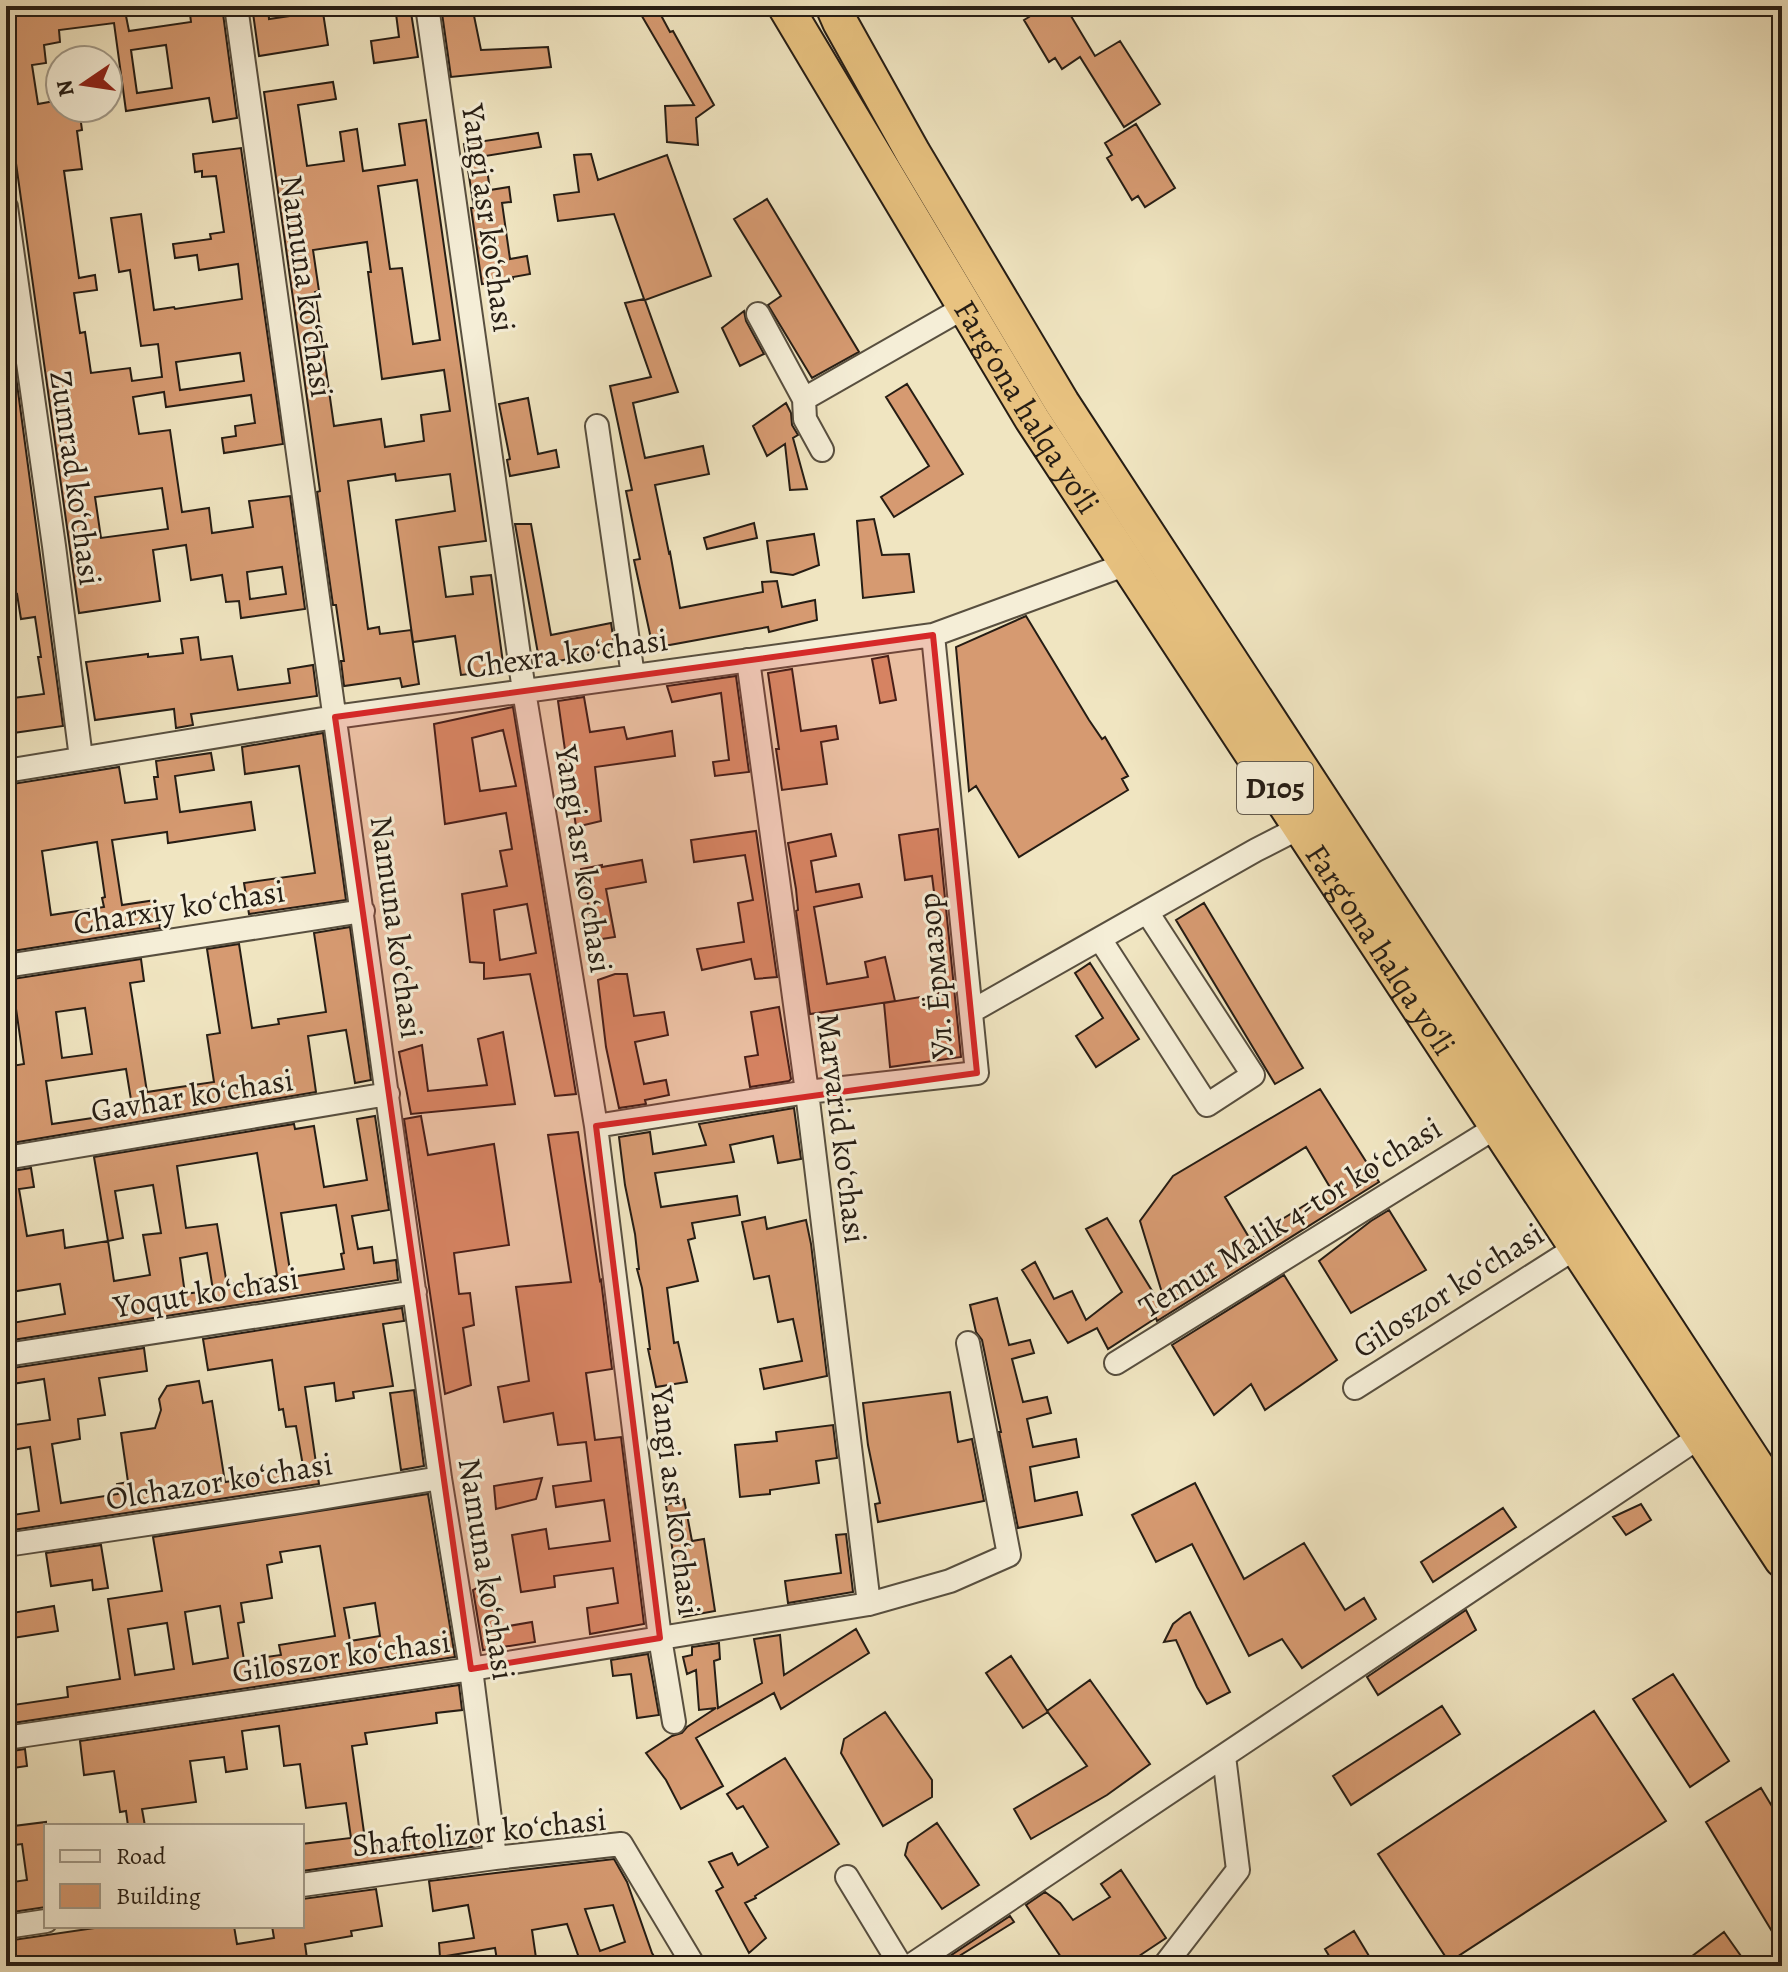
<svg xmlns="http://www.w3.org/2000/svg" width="1788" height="1972" font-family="Alegreya,serif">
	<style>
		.building { fill: #d69a71; stroke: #261d14; stroke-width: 2; fill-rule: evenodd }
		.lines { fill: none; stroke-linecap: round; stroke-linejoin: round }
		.minor-casing { stroke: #584f3f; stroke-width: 26 }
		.highway-casing { stroke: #261d14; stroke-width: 38 }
		.minor { stroke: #f5eed7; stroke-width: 22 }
		.highway { stroke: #e8c280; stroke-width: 34 }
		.marked { fill: #d62828; fill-opacity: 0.2; stroke: #d62828; stroke-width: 6; stroke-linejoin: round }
		.labels { text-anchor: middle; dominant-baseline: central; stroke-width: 6; stroke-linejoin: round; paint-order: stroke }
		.shield { fill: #f5eed7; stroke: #645c4e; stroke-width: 2 }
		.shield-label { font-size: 30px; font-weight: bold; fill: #261d14 }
		.street-label { font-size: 32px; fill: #261d14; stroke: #f5eed7 }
	</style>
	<rect width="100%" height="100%" fill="#f0e5c1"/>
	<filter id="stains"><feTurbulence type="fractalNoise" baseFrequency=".0025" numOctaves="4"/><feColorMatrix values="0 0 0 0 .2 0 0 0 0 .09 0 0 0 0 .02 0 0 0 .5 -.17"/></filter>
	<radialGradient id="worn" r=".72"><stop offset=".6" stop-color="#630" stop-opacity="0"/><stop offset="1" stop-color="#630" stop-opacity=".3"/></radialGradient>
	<path class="building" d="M6,6H124L129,31L191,22L189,6H222L237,118L213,122L209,98L126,111L114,23L59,30L60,42L44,45L46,63L32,65L38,104L60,100V108H79L82,130L77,131L82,169L64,171L79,278L95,275L97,290L74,293L80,333L85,332L91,373L130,368L132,381L162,377L158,344L141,346L130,270L119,272L111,218L141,214L154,310L174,307L175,309L242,299L238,264L199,270L197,255L175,258L173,244L211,239L210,234L224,232L216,176L202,177V171L195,172L193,154L241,148L283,444L224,453L222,438L236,436L235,426L255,423L251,395L166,407L164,392L133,397L139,434L170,430L182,512L209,508L212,533L253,527L249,501L290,496L305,609L241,618L239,601L226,602L222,575L191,580L186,545L153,550L160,601L79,613L6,92ZM166,45L172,88L137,93L131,50ZM240,353L244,381L180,390L176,362ZM162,488L168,529L101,538L95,497ZM282,567L286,594L250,599L247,572Z
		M252,6H268L269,19L304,14L303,6H322L328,45L259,56Z
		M395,6H410L418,57L374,63L371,41L399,37Z
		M441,6H472L481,50L548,47L551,67L451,77Z
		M636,6H656L670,32L673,31L714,105L696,118L698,145L667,142L665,106L694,105Z
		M1023,6H1065L1095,56L1120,41L1160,104L1124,127L1080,57L1062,69L1055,58L1049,62L1024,20L1029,17Z
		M333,82L336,99L298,105L307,166L344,161L340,132L357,129L363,171L405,165L399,124L426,120L486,541L439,547L446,597L473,594L471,577L491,575L504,670L461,675L455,636L413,642L396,520L455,511L450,474L396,481L395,474L348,481L368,629L379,627L380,634L411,630L419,684L402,687L400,678L344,686L341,661H344L336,605H333L317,492L320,491L264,92ZM417,180L440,340L413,344L402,268L390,269L378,186ZM367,242L371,272H368L382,379L444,370L450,411L421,415L424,441L385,447L381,419L334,426L315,292L319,291L313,250Z
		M1136,124L1175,188L1145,207L1138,196L1132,200L1107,158L1112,155L1105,143Z
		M538,133L541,147L485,156L490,190L509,187L511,202L502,203L510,259L527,256L530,274L513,277V279L482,284L471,208H474L464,144Z
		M591,154L598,180L667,155L711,276L645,300L678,392L633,403L645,458L703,446L709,474L655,485L669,553L670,552L680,608L763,592L762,582L777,581L782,607L815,600L817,620L769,632L768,627L653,648L634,560L640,559L626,491L632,490L610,386L651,377L625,303L644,299L614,214L558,221L554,195L579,192L574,155Z
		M767,199L859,352L812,378L768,305L781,296L734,219Z
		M744,311L746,321L764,354L740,366L722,328Z
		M15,369L63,726L6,734V699L44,694L38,657H41L35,617L21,619L17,594L6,596V549L10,548L6,522V370Z
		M907,384L963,474L894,517L881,497L929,466L886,397Z
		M528,398L538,454L556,450L559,467L510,476L507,460L510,459L499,404Z
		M786,403L791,413L792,425L798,435L793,438L807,489L790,490L785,444L767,456L753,426Z
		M874,519L882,555L909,554L914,592L863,598L857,521Z
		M754,523L757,538L707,549L704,538Z
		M515,524H531L551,635L611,623L615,649L540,665Z
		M814,534L819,565L793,575L771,572L767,541Z
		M1026,616L1089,720L1102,739L1105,737L1128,776L1122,779L1128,790L1019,857L976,786L969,791L956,647Z
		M198,637L201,660L232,656L238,690L290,683L288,669L313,665L317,696L191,714L193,725L176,728L174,709L95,720L86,662L148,654V657L183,653L181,639Z
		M888,656L896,700L880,703L872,659Z
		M792,669L801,731L836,726L838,739L821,742L827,784L782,790L776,749H779L768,673Z
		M736,676L749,772L715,776L713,762L729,760L721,693L672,702L667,686Z
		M584,697L590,732L624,727L627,739L672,731L675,756L595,767L601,821L576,827L558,701Z
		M513,707L576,1094L555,1096L530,974L484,979V963L470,962L462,894L507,886L500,851L512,849L506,813L445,824L434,724ZM503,730L516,786L480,791L472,738ZM527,904L536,953L500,960L494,910Z
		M323,733L346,900L249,914L244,883L315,873L299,766L245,774L242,747Z
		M211,753L214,770L175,776L180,812L251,802L255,830L168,843L167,832L112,840L122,905L156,900L160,928L6,952V785L119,767L125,803L157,799L154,777H158L156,761ZM97,842L105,897L102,898L104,907L51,915L42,851Z
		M938,829L961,1057L890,1067L884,1003L939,994L937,981L945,979L932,876L905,880L899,835Z
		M756,831L777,977L755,979L751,959L702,970L697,949L744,942L738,903L753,900L745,855L694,862L691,840Z
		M831,834L836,856L811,861L816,892L859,884L862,897L814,907L827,984L868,977L865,962L885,957L895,1001L810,1014L796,911L798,910L796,889L788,843Z
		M642,860L646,882L606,889L615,937L595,940L581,869L602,865V867Z
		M1204,903L1303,1068L1275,1084L1176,920Z
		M350,927L371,1080L355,1083L346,1030L308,1036L316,1092L6,1144V1127L12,1126L6,1084V1067L24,1064L14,995L6,996V980L141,959L144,981L130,983L147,1092L180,1087L214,1082L207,1035L220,1033L207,949L239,944L252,1028L279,1024L278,1019L326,1012L314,933ZM85,1008L92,1054L62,1058L56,1012ZM126,1069L133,1112L52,1124L46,1081Z
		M1090,963L1139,1039L1096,1067L1076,1036L1103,1018L1075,973Z
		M615,974H627L634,1016L664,1012L668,1035L635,1042L644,1084L666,1080L669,1095L645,1100L646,1104L619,1108L606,1047L598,980Z
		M779,1007L791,1079L789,1081L750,1087L745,1057L758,1055L751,1012Z
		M503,1032L515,1104L411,1114L399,1052L422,1045L428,1091L487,1085L478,1039Z
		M1320,1089L1379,1182L1157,1321L1156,1318L1108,1349L1097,1328L1068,1343L1022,1270L1035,1262L1054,1299L1072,1291L1086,1320L1122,1292L1086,1229L1107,1218L1164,1310L1167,1309L1140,1221L1173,1176ZM1306,1147L1331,1189L1250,1239L1225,1197Z
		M794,1108L801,1159L778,1163L773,1136L730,1145L734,1162L655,1173L661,1207L737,1196L740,1215L692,1223L695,1238L688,1240L698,1281L667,1288L674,1343L678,1342L687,1382L656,1387L648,1349H650L642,1288L637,1269H639L635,1234L625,1185L619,1137L650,1132L653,1154L706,1145L699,1124Z
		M375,1116L389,1210L352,1216L358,1249L372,1247L374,1263L396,1260L398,1280L6,1341V1324L65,1314L60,1284L11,1292L8,1272L6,1273V1172L31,1168L34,1187L19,1189L27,1236L63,1230L65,1248L108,1241L94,1157L294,1124L295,1129L314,1126L324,1187L367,1180L357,1119ZM257,1153L277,1276L227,1285L217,1224L186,1228L177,1166ZM153,1185L161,1233L143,1235L150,1275L114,1281L108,1241L123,1238L115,1191ZM336,1205L344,1253L341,1254L344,1269L291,1277L281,1213ZM207,1253L213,1290L185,1294L180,1258Z
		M421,1116L428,1155L494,1144L509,1245L454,1253L459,1294L470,1293L474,1325L463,1328L471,1385L445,1394L404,1119Z
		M578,1132L600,1281L601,1280L612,1369L586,1373L595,1440L621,1437L644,1624L590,1634L587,1608L618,1603L613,1568L554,1576L555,1587L521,1592L512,1535L546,1529L549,1549L610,1541L604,1500L556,1507L553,1486L591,1481L586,1442L558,1445L553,1413L504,1422L498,1387L529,1381L516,1287L571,1282L548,1135Z
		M1389,1210L1426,1270L1351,1313L1319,1261L1371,1221Z
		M765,1217L767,1229L806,1220L811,1244L827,1376L764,1389L760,1369L802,1361L793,1319L778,1322L769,1276L754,1279L742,1222Z
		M1284,1275L1337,1360L1265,1410L1251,1384L1214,1415L1172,1345Z
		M997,1298L1009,1345L1030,1340L1034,1353L1012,1359L1023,1402L1047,1397L1051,1413L1027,1419L1033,1447L1076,1439L1079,1457L1030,1467L1035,1501L1077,1492L1082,1515L1018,1528L999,1432H1001L982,1340L976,1332L970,1305Z
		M402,1308L404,1321L383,1324L393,1386L353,1392L354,1398L336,1401L334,1383L305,1387L319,1484L6,1531V1516L39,1511L30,1447L6,1451V1426L50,1420L44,1379L6,1385V1369L144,1348L147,1371L99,1378L105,1415L78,1419L80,1439L52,1444L61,1503L118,1494L117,1484L128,1482L121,1433L155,1428L161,1410L159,1399L167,1386L199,1381L203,1403L212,1401L225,1482L253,1478L252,1474L303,1466L296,1426L286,1427L283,1409L279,1410L272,1360L208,1370L203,1339Z
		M414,1390L424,1466L401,1470L390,1393Z
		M950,1392L958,1442L972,1439L984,1501L878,1522L875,1504L880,1503L868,1445L863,1403Z
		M833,1425L837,1458L816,1461L819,1483L770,1490V1494L740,1497L735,1445L777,1441L776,1432Z
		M542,1478L536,1499L496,1509L494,1486Z
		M1195,1483L1244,1579L1304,1543L1345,1610L1364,1598L1376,1619L1302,1668L1282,1639L1249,1656L1192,1544L1156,1562L1132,1515Z
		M428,1494L455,1657L6,1724V1706L68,1697L67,1687L120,1679L108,1599L162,1591L153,1537ZM320,1546L335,1636L279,1645L281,1655L244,1660L238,1623L244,1622L241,1603L272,1598L267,1565L282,1562L280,1552ZM375,1603L380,1636L350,1641L344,1608ZM220,1606L228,1658L193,1664L185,1612ZM167,1623L174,1669L135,1675L128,1629Z
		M684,1499L692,1541L704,1539L715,1611L682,1617L666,1505Z
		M1641,1504L1651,1520L1626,1535L1613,1517Z
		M1503,1508L1516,1527L1433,1582L1421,1562Z
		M846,1534L853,1592L788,1603L785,1581L841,1573L836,1535Z
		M101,1545L108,1588L93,1590L92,1580L51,1586L46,1553Z
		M489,1582L497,1628L532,1622L535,1642L483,1650L473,1590Z
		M54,1606L58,1631L6,1639V1614Z
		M1466,1610L1476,1630L1378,1695L1367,1677Z
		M1190,1612L1230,1692L1207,1704L1197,1687L1176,1640L1164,1642L1173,1624L1184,1615Z
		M856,1629L869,1653L781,1709L774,1693L696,1738L723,1786L681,1809L666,1780L646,1753L672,1736L682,1733L687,1727L716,1708L699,1710L696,1670L687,1674L683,1657L692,1655V1647L719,1643L720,1659L714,1661L718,1708L762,1683L754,1639L780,1635L784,1675Z
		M648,1654L659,1715L637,1718L631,1674L613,1676L611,1660Z
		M1011,1656L1048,1712L1023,1728L986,1673Z
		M1673,1674L1729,1761L1690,1787L1633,1699Z
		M1090,1680L1150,1764L1107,1795L1031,1839L1014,1809L1087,1766L1047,1711Z
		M459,1685L462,1710L436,1713L437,1723L365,1733L367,1744L352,1746L366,1847L445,1836L444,1834L477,1830L479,1846L302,1871V1844L351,1838L346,1803L306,1808L300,1764L284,1766L279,1726L242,1731L247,1769L226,1772L224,1757L190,1761L196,1802L142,1809L145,1826H128L126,1811L120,1812L114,1771L84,1775L80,1741Z
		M1442,1706L1460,1734L1351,1805L1333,1776Z
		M1594,1711L1666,1821L1449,1962L1378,1854Z
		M885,1712L932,1780V1797L883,1826L841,1753L844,1739Z
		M25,1749L27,1766L6,1769V1752Z
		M785,1758L839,1844L755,1896L756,1898L745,1903L766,1938L749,1953L716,1891L723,1887L709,1862L732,1853L738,1865L768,1847L743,1806L737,1809L727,1794Z
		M1761,1788L1782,1823V1948L1706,1822Z
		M46,1822V1907L6,1913V1883L27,1880L22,1844L6,1846V1827Z
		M937,1823L979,1885L942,1909L905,1855L908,1843Z
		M614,1859L627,1882L652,1953L660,1966H640L636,1959L615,1966H563L562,1964L579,1958L567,1924L532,1930L537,1965L498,1966L495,1948L440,1957L439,1943L474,1938L468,1905L433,1911L429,1881ZM613,1905L625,1942L600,1951L585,1909Z
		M1121,1870L1166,1938L1133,1960L1136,1966H1067L1026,1905L1045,1892L1060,1903L1073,1920L1110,1897L1101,1884Z
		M376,1889L382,1926L351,1931L352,1936L305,1944L308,1966H223L222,1961L193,1966H146L144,1957L112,1962L111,1957L71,1963L72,1966H6V1941L108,1926H234L237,1944L274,1938L272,1926H302V1899Z
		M1010,1916L1014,1922L943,1966H935Z
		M1354,1931L1375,1966H1335L1325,1949Z
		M1724,1932L1748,1966H1679Z"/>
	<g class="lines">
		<defs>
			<path id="minor" d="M236,6L440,1478L471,1669L495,1858
				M427,6L524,691L596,1126L660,1638L674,1722
				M6,207L54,546L81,758
				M758,314L804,399L965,307
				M804,399L805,419L822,450
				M597,426L633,676
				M748,660L807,1092L869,1604
				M6,771L335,717L933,635L1127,564
				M1100,939L1207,1105L1253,1075L1147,912
				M6,966L363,911
				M972,1011L1256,850L1301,827
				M596,1126L807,1092L977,1073L933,635
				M6,1158L388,1094
				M6,1355L415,1292
				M1116,1363L1498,1126
				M1355,1388L1577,1247
				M6,1545L302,1501L440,1478
				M6,1738L471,1669L869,1604L950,1581L1009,1555L968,1343
				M847,1877L901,1966
				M302,1885L495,1858L621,1844L694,1966
				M6,1927L46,1921
				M910,1966L1701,1436
				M1164,1966L1238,1870L1224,1756"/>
			<g id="highway">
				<path id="s1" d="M785,6L1032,419L1782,1560"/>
				<path d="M833,6L840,22L913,153L1062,403L1782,1505"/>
			</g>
		</defs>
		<use href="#minor" class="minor-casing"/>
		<use href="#highway" class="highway-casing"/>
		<use href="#minor" class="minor"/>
		<use href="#highway" class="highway"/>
	</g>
	<path class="marked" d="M933,635L977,1073L596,1126L660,1638L471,1669L335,717Z"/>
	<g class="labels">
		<rect class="shield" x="1237" y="762" width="76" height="52" rx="6"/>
		<g class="shield-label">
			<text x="1275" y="788">D105</text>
		</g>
		<g class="street-label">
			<text transform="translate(489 218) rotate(82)">Yangi asr koʻchasi</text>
			<text transform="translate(307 286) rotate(82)">Namuna koʻchasi</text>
			<text stroke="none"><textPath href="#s1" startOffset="468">Farg‘ona halqa yo‘li</textPath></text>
			<text transform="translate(76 478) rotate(82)">Zumrad koʻchasi</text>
			<text transform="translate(567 653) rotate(-8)">Chexra koʻchasi</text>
			<text transform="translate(584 859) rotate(81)">Yangi asr koʻchasi</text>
			<text transform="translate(179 907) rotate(-9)">Charxiy koʻchasi</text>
			<text transform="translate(397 927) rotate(82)">Namuna koʻchasi</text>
			<text stroke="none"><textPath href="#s1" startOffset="1116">Farg‘ona halqa yo‘li</textPath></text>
			<text transform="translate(935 976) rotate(-95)">Ул. Ёрмазор</text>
			<text transform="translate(192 1095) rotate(-9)">Gavhar koʻchasi</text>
			<text transform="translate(842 1128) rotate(83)">Marvarid koʻchasi</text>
			<text transform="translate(1290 1217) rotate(-32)">Temur Malik 4-tor koʻchasi</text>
			<text transform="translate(1448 1290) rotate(-33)">Giloszor koʻchasi</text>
			<text transform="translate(206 1292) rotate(-9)">Yoqut koʻchasi</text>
			<text transform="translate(219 1481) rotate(-9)">Olchazor koʻchasi</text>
			<text transform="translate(676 1501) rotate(83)">Yangi asr koʻchasi</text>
			<text transform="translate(487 1569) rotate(81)">Namuna koʻchasi</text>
			<text transform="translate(341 1656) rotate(-8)">Giloszor koʻchasi</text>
			<text transform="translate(479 1832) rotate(-6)">Shaftolizor koʻchasi</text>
		</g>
	</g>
	<rect width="1788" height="1972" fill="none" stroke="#f0e5c1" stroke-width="32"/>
	<rect x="8" y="8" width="1772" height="1956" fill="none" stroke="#261d14" stroke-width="4"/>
	<rect x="16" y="16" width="1756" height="1940" fill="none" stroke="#261d14" stroke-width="2"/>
	<rect x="44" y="1824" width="260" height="104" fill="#f5eed7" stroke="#a29a89" stroke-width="2"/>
	<rect x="60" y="1850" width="40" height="12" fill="#f5eed7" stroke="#a29a89" stroke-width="2"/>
	<text x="116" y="1864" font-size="24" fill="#261d14">Road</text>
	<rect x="60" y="1884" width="40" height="24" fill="#d69a71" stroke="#a29a89" stroke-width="2"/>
	<text x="116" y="1904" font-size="24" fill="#261d14">Building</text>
	<g transform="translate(84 84) rotate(257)"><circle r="38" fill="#f5eed7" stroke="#a29a89" stroke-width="2"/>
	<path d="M0-6L14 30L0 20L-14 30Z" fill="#8f2418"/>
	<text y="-12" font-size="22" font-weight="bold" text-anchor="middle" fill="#261d14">N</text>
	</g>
	<rect width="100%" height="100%" filter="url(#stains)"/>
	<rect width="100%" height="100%" fill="url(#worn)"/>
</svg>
